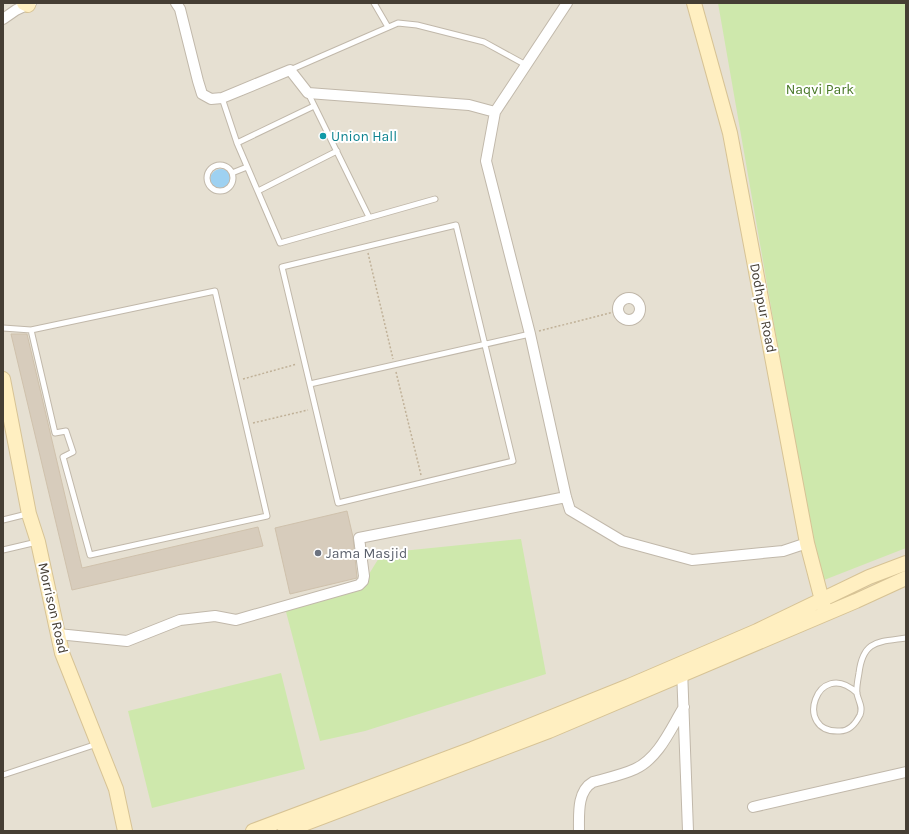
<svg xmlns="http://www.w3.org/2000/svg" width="909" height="834" font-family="Karla,sans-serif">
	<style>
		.residential { fill: #e6e0d2 }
		.green { fill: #cee8ac }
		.water { fill: #9ed1f1 }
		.building { fill: #d7ccbc; stroke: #cfc1ac }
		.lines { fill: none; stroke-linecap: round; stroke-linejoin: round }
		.lane-casing { stroke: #c1b8aa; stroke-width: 7 }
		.street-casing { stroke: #c1b8aa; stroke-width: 12 }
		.secondary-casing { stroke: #d7c395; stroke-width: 16 }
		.path { stroke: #c0b198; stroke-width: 1.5; stroke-dasharray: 2 2; stroke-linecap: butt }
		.lane { stroke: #fff; stroke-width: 5 }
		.street { stroke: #fff; stroke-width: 10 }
		.secondary { stroke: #ffefc1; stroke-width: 14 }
		.culture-dot { fill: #0f9aa8; stroke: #fff; stroke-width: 1.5 }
		.worship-dot { fill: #6b7280; stroke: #fff; stroke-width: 1.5 }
		.labels { text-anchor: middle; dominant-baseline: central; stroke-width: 4; stroke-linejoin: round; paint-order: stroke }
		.park-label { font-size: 14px; fill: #477726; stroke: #fff }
		.culture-label { font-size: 14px; fill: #0d838f; stroke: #fff; text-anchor: start }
		.street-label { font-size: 14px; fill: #453e34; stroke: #fff }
		.worship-label { font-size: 14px; fill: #5b616d; stroke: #fff; text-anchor: start }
	</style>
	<rect width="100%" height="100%" fill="#f2eee4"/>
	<path class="residential" d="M3,3H906V831H3Z"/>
	<path class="green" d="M718,3H906V548L819,582Z
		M521,539L546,674L365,731L320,741L285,608L361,587L382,553Z
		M281,673L305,769L152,808L128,711Z"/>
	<path class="water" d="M210 180a11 11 0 1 1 22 0a11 11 0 1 1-22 0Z"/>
	<path class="building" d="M11,334H27L82,568L258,527L263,546L72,590Z
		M347,511L353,537L357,578L290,594L275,528Z"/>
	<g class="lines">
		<defs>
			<path id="lane" d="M374,3L388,27
				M290,70L398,23L417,25L484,42L526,65
				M308,93L369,217
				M222,98L237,143L280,243L435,199
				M237,143L314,106
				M207 178a13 13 0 1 1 26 0a13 13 0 1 1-26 0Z
				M232,173L247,167
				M258,191L337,151
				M456,225L513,461L338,503L282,267Z
				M215,291L267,516L90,555L63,457L73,452L66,431L55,433L31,330Z
				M3,328L31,330
				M310,384L530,334
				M3,520L27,514
				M3,550L37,542
				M857,693C817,656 792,734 840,731C850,731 856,723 860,715C863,707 859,702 857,694C856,688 858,679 859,673C863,640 878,642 906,638
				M3,775L97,744"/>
			<path id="street" d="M176,3L180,9L198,81L202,94L211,99L222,98L290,70L308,93L469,105L495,112
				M567,3L495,112L486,161L530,334L566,497L570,510L622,541L692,560L783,551L807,543
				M3,19L16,10L31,3
				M618 309a11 11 0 1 1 22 0a11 11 0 1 1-22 0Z
				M58,634L127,641L180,620L215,616L236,620L359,585L363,581L364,576L359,538L566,497
				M682,669L688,831
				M753,807L906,772
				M579,831C579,814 577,791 593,782C607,778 622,775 635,769C659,758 671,728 684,707"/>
			<path id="secondary" d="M24,3L28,5
				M694,3L730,133L807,543L824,608
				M3,379L29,514L38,542L62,653L116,789L125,831
				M253,831L472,749L629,686L757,631L869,577L906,563
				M285,831L549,731L856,601L906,578"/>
		</defs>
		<use href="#lane" class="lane-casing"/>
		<use href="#street" class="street-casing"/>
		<use href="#secondary" class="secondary-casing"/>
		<path class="path" d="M368,253L393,359
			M539,331L618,311
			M396,372L421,475
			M243,379L297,364
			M253,423L308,410"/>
		<use href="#lane" class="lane"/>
		<use href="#street" class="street"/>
		<use href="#secondary" class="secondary"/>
	</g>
	<circle class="culture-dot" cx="323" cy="136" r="4"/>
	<circle class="worship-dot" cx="318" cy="553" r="4"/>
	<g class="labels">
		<g class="park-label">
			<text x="820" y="89">Naqvi Park</text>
		</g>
		<g class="culture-label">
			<text x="331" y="136">Union Hall</text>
		</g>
		<g class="street-label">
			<text transform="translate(763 308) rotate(79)">Dodhpur Road</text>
			<text transform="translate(53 608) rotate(77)">Morrison Road</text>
		</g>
		<g class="worship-label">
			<text x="326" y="553">Jama Masjid</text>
		</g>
	</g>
	<rect width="909" height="834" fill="none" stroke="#453e34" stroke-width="8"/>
</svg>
